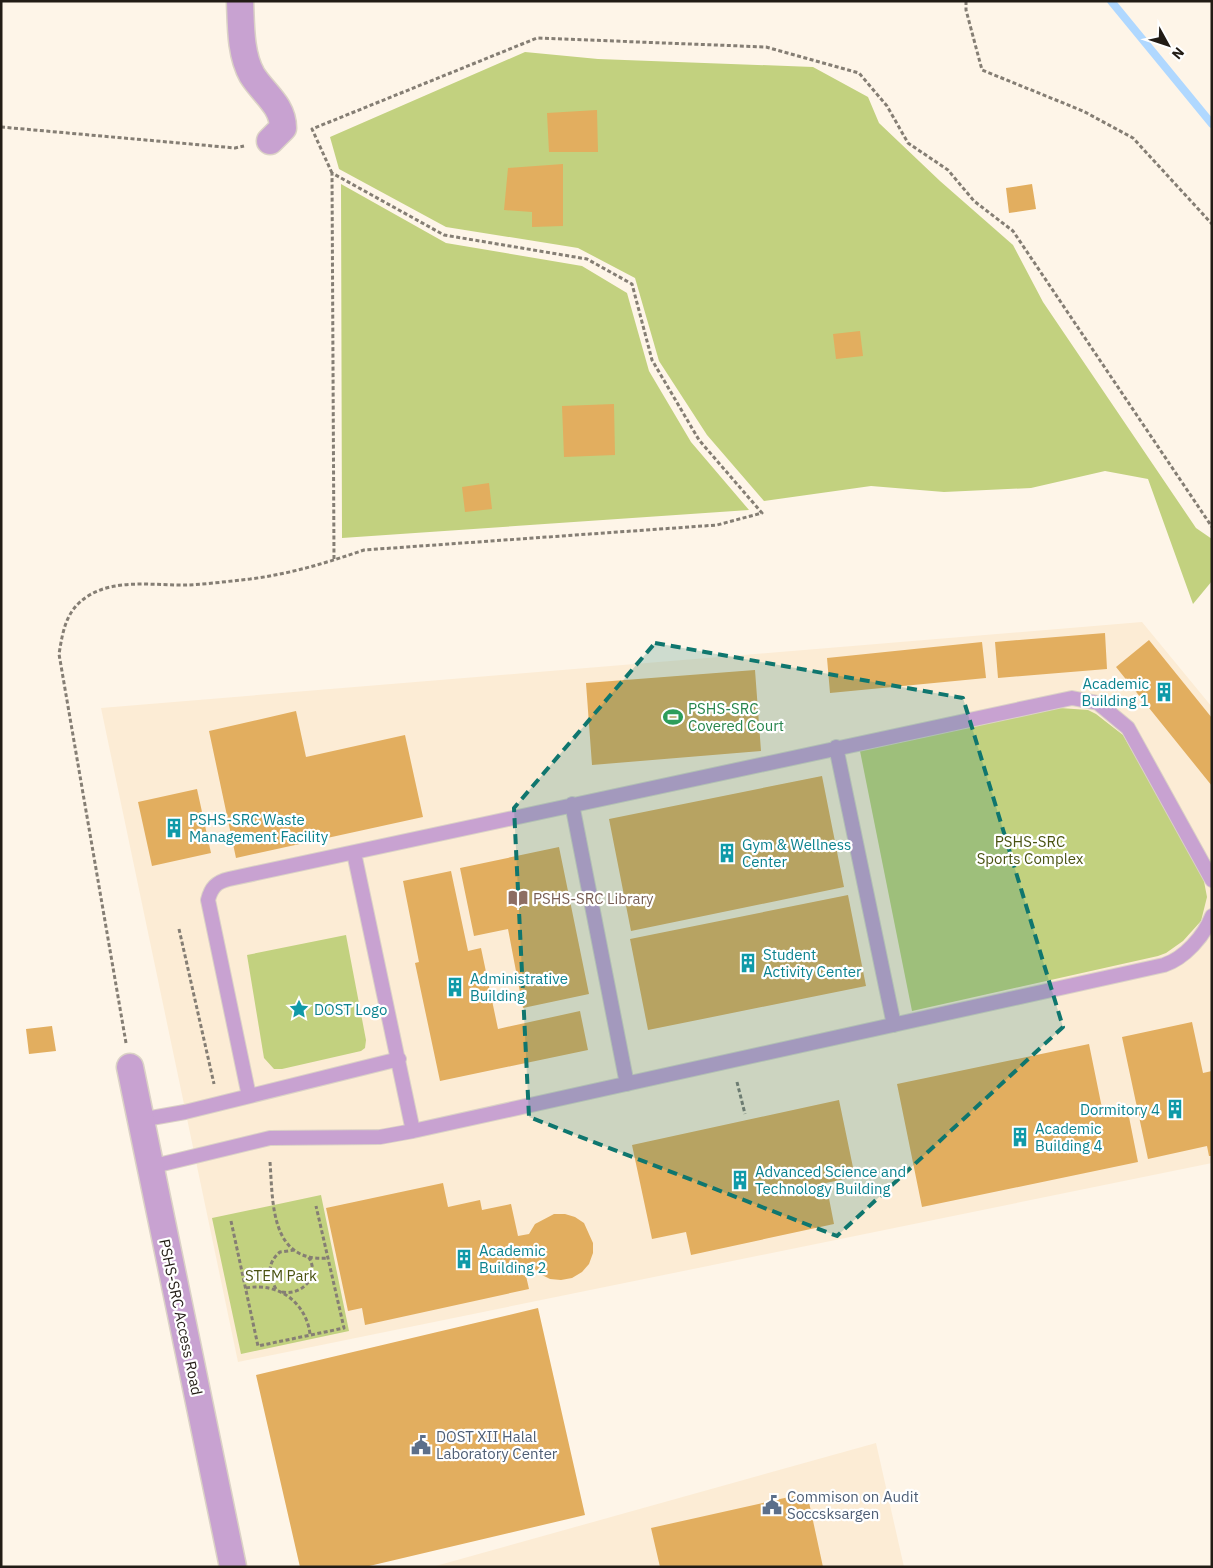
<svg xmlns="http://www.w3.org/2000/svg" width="1213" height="1568" font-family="'IBM Plex Sans',sans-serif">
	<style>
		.built { fill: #fcecd5 }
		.green { fill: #c2d17f }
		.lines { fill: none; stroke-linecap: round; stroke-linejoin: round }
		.stream { stroke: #b0d8ff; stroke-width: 8 }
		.building { fill: #e2ae5f }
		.service-casing { stroke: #dbd2c6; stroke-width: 16 }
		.minor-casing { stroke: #dbd2c6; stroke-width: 29 }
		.path { stroke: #857e74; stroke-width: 3; stroke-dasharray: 4 2.5; stroke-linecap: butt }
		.service { stroke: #c8a2d1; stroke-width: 14 }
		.minor { stroke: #c8a2d1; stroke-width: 26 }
		.marked { fill: #0f766e; fill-opacity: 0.2; stroke: #0f766e; stroke-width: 4; stroke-dasharray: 10 6; stroke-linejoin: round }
		.labels { text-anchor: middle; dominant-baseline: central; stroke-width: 4.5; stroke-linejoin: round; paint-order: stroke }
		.culture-label { font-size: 15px; fill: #0d838f; stroke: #fff; text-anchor: start }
		.leisure-label { font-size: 15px; fill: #27864d; stroke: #fff; text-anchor: start }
		.park-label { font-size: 15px; fill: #4a5312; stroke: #fff }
		.education-label { font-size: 15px; fill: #785e54; stroke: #fff; text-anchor: start }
		.street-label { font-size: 15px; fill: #221c15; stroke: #fff }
		.service-label { font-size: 15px; fill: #4e5e75; stroke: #fff; text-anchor: start }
	</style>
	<rect width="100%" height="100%" fill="#fef5e8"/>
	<path class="built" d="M1142,622L1212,707V1163L238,1362L101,708Z
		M876,1443L904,1567H432Z"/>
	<path class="green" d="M525,52L598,59L813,67L868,97L879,123L940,181L1013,245L1043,302L1196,528L1212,539V581L1193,604L1148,479L1105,471L1031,488L944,492L871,486L764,501L707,435L659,361L635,278L578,248L446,227L339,169L330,137Z
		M341,184L446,243L582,266L627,293L649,371L691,442L749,510L342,538Z
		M1060,708L1088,710L1096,714L1123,735L1203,876L1207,897L1201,921L1183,941L1166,953L1158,956L912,1011L860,751Z
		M346,935L366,1040L365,1048L361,1051L282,1069H274L264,1058L247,955Z
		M321,1195L349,1331L241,1354L212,1218Z"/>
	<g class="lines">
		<path class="stream" d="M1111,1L1212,124"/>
	</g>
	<path class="building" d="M597,110L598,152H549L547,113Z
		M563,164V226L532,227V212L504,210L508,168Z
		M1032,184L1036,209L1009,213L1006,188Z
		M860,331L863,356L836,359L833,334Z
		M614,404L615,455L564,457L562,406Z
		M489,483L492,509L465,512L462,487Z
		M1105,633L1107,669L998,678L995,642Z
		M1149,640L1212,718V786L1116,667Z
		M982,642L986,678L830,693L827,658Z
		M755,670L761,751L592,765L586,683Z
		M296,711L306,757L405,735L423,817L236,858L209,731Z
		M822,776L844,887L631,931L609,819Z
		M197,789L211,853L152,866L138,802Z
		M559,847L589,994L523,1008L508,929L474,936L460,868Z
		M451,871L468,951L481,948L498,1029L580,1011L588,1050L440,1081L415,963L419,962L403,881Z
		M848,895L866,986L648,1030L630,939Z
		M1192,1022L1203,1073L1212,1071V1156H1209L1207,1146L1148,1159L1122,1037Z
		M52,1026L56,1051L29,1054L26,1029Z
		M1089,1044L1103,1113L1127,1107L1138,1162L922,1207L897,1084Z
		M839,1100L855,1177L826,1183L834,1224L691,1255L686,1232L652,1239L632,1145Z
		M443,1183L448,1207L480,1200L482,1210L511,1204L518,1236L529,1234L535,1224L554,1214H565L575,1217L584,1223L593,1243V1253L589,1264L582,1272L572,1278L561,1280L550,1279L540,1274L532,1266L524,1267L529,1289L365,1325L362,1308L348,1311L326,1208Z
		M538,1308L585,1515L365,1567H300L256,1375Z
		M807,1493L823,1567H660L651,1528Z"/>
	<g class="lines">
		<defs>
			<path id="service" d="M836,747L894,1025
				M572,804L627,1084
				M354,853L413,1131
				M249,1096L208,900C211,888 216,882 229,879L1072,698L1098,703L1128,728L1212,880
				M140,1120L185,1112L399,1059
				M150,1167L270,1138L380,1137L413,1131L1164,965C1185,958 1204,936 1212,916"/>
			<path id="minor" d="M240,1C241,24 240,54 252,75C263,93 283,105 283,128L270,141
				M130,1067L233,1567"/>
		</defs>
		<use href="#service" class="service-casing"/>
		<use href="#minor" class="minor-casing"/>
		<path class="path" d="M966,1V10L982,70L1083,111L1133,138L1212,224
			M1,127L235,148L244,146
			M332,173L312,129L537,38L766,47L859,73L887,106L908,143L948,170L974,201L1013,231L1212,527
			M179,929L214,1084
			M126,1043L59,654C63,630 66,610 88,596C116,578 158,586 189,585C209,584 230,581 250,579C290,574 326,563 364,550L717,525L762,513L699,440L652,360L632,284L587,259L444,235L332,173L334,560
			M737,1082L745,1114
			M270,1162C273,1202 270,1263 328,1258
			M231,1221L258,1346L344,1328L316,1206
			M246,1288C278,1282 306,1302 310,1334
			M276,1289C268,1275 267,1263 280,1252L295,1250
			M282,1292C303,1296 321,1275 308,1256"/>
		<use href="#service" class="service"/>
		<use href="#minor" class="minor"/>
	</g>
	<path class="marked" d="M655,643L963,698L1063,1027L837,1236L529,1117L514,808Z"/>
	<defs>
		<symbol id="building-bare" viewBox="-9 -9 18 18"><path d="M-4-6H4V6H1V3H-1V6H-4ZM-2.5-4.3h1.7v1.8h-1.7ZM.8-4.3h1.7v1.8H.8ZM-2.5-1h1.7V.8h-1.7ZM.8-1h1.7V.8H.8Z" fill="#0f9aa8" stroke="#fff" stroke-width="2.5" paint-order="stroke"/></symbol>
		<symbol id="stadium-bare" viewBox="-9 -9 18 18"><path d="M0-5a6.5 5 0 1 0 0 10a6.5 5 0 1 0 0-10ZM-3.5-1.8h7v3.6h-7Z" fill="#2e9e5b" stroke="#fff" stroke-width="2.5" paint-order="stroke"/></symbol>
		<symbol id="library-bare" viewBox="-9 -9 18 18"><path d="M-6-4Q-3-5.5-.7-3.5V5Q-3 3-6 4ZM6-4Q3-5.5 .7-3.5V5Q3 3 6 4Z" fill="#8d6e63" stroke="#fff" stroke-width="2.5" paint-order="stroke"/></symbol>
		<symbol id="sight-bare" viewBox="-9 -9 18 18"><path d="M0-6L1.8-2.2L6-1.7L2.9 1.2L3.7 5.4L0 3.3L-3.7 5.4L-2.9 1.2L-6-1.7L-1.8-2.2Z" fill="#0f9aa8" stroke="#fff" stroke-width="2.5" paint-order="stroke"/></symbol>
		<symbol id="civic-bare" viewBox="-9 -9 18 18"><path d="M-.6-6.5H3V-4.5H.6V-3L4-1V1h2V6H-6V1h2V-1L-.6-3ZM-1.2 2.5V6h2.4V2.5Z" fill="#5c6f8a" stroke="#fff" stroke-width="2.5" paint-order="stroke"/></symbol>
	</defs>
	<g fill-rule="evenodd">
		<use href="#building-bare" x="1150" y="678" width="28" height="28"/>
		<use href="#stadium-bare" x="659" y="703" width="28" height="28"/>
		<use href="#building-bare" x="160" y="814" width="28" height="28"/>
		<use href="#building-bare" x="713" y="839" width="28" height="28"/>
		<use href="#library-bare" x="504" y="884" width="28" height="28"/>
		<use href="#building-bare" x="734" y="949" width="28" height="28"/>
		<use href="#building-bare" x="441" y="973" width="28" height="28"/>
		<use href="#sight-bare" x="285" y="995" width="28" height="28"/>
		<use href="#building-bare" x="1161" y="1095" width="28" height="28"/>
		<use href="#building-bare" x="1006" y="1123" width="28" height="28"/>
		<use href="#building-bare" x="726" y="1166" width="28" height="28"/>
		<use href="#building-bare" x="450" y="1245" width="28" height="28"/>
		<use href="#civic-bare" x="407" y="1431" width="28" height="28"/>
		<use href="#civic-bare" x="758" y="1491" width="28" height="28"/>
	</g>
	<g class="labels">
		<g class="culture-label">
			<text x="1149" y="683" text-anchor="end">Academic<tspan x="1149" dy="17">Building 1</tspan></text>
			<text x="189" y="819">PSHS-SRC Waste<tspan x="189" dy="17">Management Facility</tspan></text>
			<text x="742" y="844">Gym &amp; Wellness<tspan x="742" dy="17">Center</tspan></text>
			<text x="763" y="954">Student<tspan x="763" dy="17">Activity Center</tspan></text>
			<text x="470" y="978">Administrative<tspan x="470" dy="17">Building</tspan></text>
			<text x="314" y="1009">DOST Logo</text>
			<text x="1160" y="1109" text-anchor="end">Dormitory 4</text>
			<text x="1035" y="1128">Academic<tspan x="1035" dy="17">Building 4</tspan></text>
			<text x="755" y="1171">Advanced Science and<tspan x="755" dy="17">Technology Building</tspan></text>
			<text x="479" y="1250">Academic<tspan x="479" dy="17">Building 2</tspan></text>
		</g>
		<g class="leisure-label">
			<text x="688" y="708">PSHS-SRC<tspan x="688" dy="17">Covered Court</tspan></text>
		</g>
		<g class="park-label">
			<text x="1030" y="841">PSHS-SRC<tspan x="1030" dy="17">Sports Complex</tspan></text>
			<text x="281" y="1275">STEM Park</text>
		</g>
		<g class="education-label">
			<text x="533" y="898">PSHS-SRC Library</text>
		</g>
		<g class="street-label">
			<text transform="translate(181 1317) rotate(78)">PSHS-SRC Access Road</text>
		</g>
		<g class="service-label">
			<text x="436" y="1436">DOST XII Halal<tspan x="436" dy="17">Laboratory Center</tspan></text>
			<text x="787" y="1496">Commison on Audit<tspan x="787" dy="17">Soccsksargen</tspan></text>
		</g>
	</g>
	<rect width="1213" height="1568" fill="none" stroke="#221c15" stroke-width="5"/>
	<g transform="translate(1168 45) rotate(130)" stroke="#ffffff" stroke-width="4" paint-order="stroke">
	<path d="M0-4L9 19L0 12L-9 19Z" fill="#221c15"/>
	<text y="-8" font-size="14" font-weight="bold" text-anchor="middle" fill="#221c15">N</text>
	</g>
</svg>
